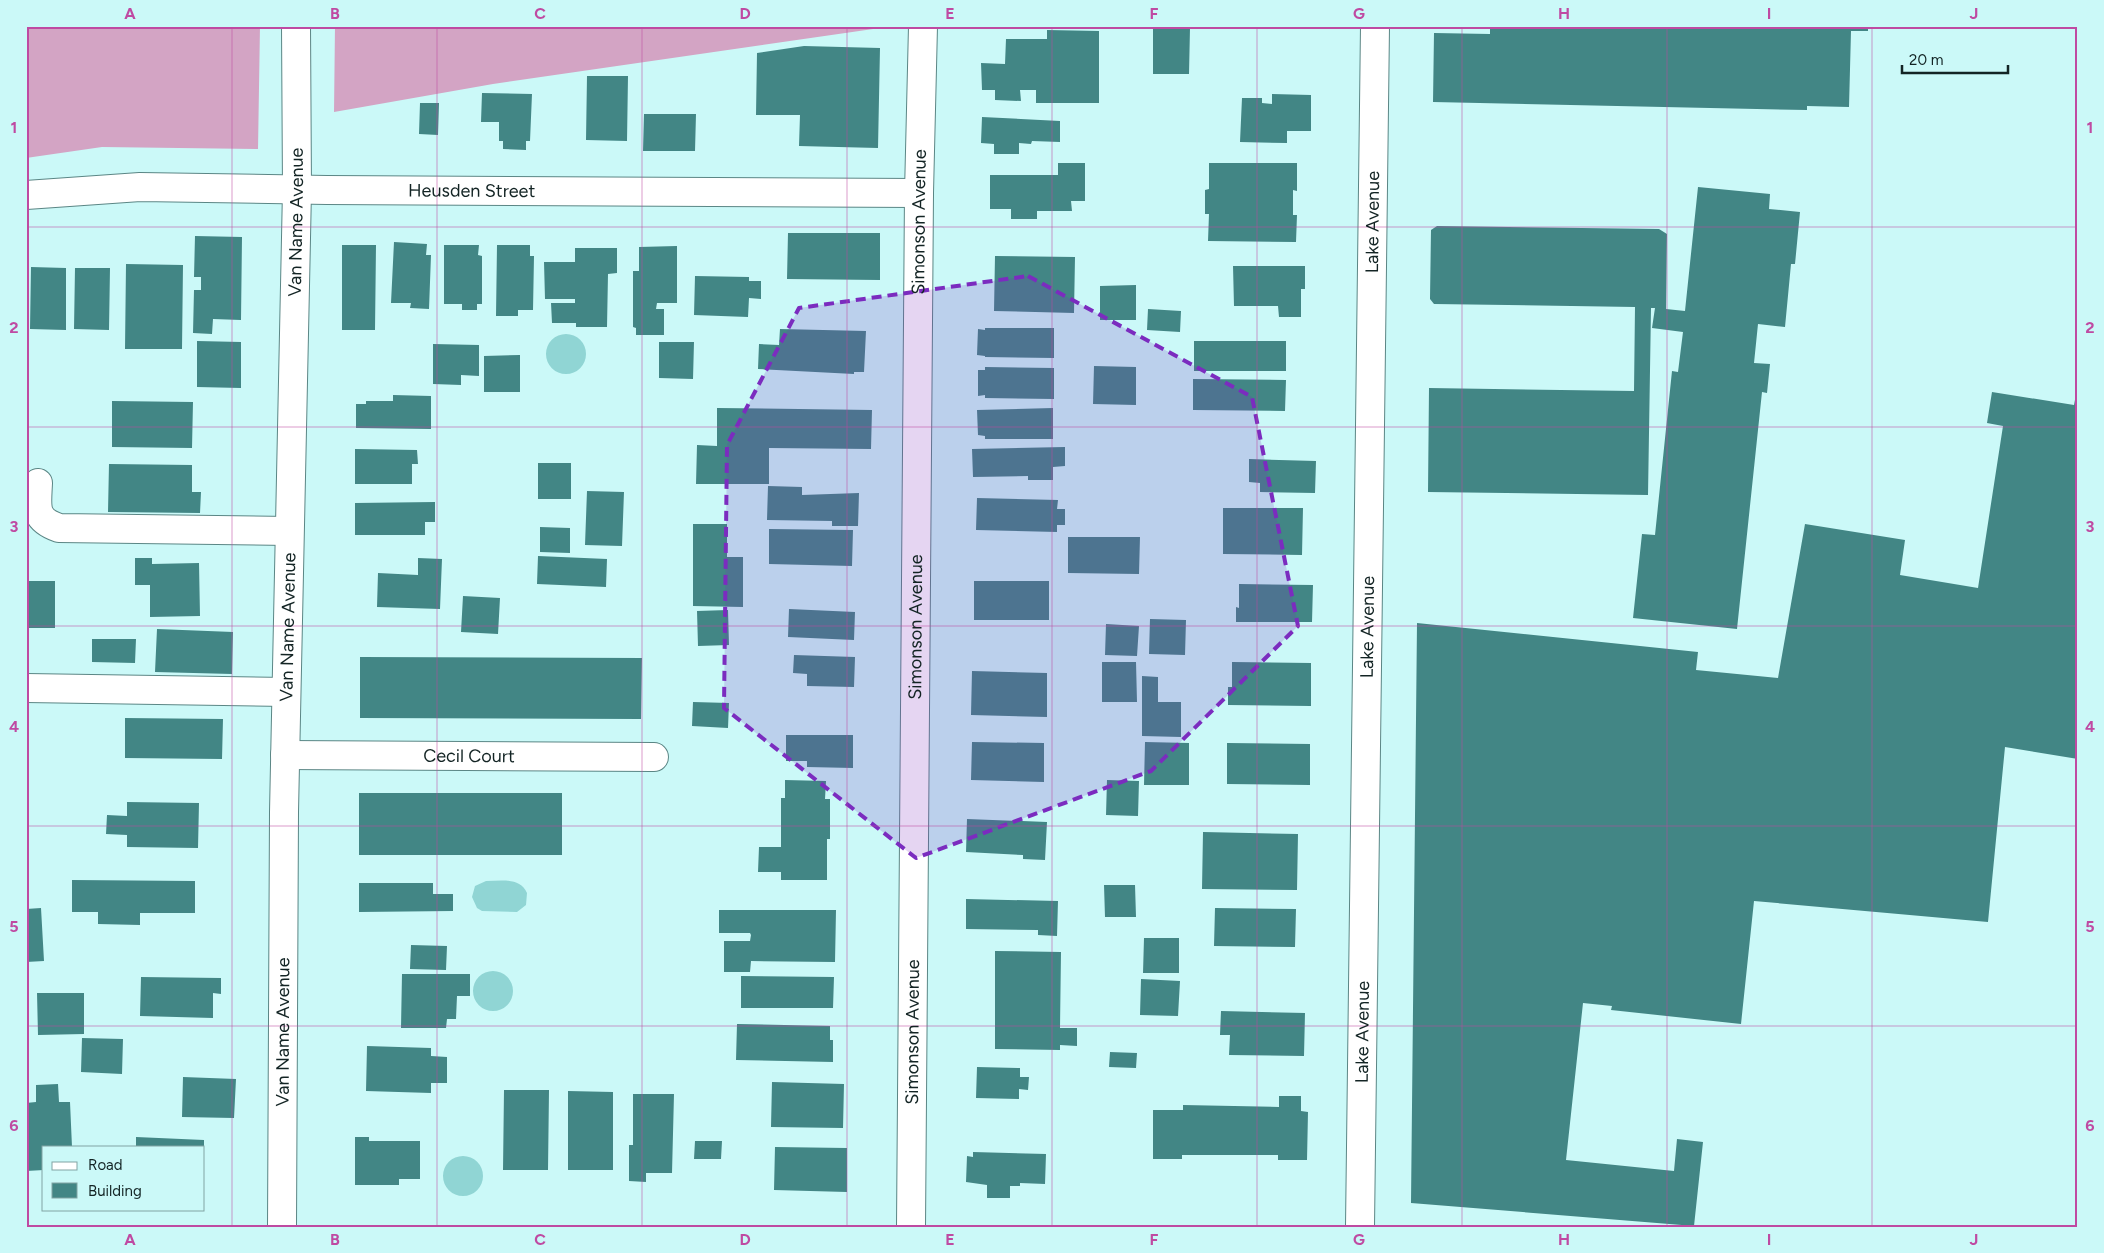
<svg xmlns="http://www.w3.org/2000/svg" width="2104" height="1253" font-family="Figtree,sans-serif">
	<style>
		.forest { fill: #d3a4c4 }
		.water { fill: #90d5d4 }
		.building { fill: #428685 }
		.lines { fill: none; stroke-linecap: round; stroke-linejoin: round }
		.minor-casing { stroke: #5b8685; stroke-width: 30 }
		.minor { stroke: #fff; stroke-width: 28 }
		.marked { fill: #7b2cbf; fill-opacity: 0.2; stroke: #7b2cbf; stroke-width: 4; stroke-dasharray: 10 6; stroke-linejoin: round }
		.grid { fill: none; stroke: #bf4aa2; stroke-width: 1; stroke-opacity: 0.55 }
		.labels { text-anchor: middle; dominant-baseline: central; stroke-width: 4.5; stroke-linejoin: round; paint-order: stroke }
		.street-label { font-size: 18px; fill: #132424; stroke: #cbf9f8 }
		.neatline { fill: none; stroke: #bf4aa2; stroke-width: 2 }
		.grid-label { font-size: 16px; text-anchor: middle; font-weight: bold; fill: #bf4aa2 }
	</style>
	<rect width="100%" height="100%" fill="#cbf9f8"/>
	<path class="forest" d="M26,26H260L258,149L102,147L26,158Z
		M335,26H880V28L493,84L334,112Z"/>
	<path class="water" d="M546 354a20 20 0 1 1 40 0a20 20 0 1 1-40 0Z
		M486,881C501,881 520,877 527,893L526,905L517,912L482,911L477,908L472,897L475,886Z
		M473 991a20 20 0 1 1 40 0a20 20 0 1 1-40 0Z
		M443 1176a20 20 0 1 1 40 0a20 20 0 1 1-40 0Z"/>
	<path class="building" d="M1153,26L1190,28L1189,74H1153Z
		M1490,26H1868V31H1851L1849,107L1807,106V110L1433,102L1434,33L1490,34Z
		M1047,30L1099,31V103H1036V90H1020L1021,101L995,100V90H982L981,63L1005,64L1006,39H1047Z
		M804,46L880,48L878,148L799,146L800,115H756L757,53Z
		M587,76H628L627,141L586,140Z
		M482,93L532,94L530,141H526V150L503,149V141H499V122H481Z
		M1272,94L1311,95V131H1287V143L1240,142L1242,98H1262V103L1272,104Z
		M420,103H439L438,135L419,134Z
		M644,114H696L695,151H643Z
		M982,117L1060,121V142L1032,141L1031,144L1019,143V154H994V144L981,143Z
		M1058,163H1085V201H1071L1072,211H1037V219H1011V209H990V175H1058Z
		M1209,163H1297V191L1293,190V215H1297L1296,242L1208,241L1209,214H1205V190L1209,189Z
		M1698,187L1770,194L1769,209L1800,212L1795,264H1791L1785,327L1758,324L1754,363L1770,364L1767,393L1762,392L1737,629L1633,618L1642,534L1655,535L1672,371L1678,372L1683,332L1652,328L1655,308H1651L1648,495L1428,492L1429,388L1634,391L1635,307L1434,304L1430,299L1431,230L1437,226L1659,229L1667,234L1666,309L1685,311Z
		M788,233H880V280L787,279Z
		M195,236L242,237L241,320L213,319L212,334L193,333L194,290H201V277H194Z
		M394,242L427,244L426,255H431L429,309L410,308L411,303H391Z
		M342,245H376L375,330H342Z
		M444,245H479L478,255L482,256V304H477V310H462V304H444Z
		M497,245H530V256H534L533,310H518V316H496Z
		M677,246V303H657L656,309H664V335H636V328L633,327V271H639V247Z
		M575,248H617V273L608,274L607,327H576V323H552L551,303H575V299H545L544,262H575Z
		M995,256L1075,257L1074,313L994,311Z
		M126,264L183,265L182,349H125Z
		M1233,266H1305V289H1301V317H1279L1278,306H1234Z
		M31,267L66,268V330L30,329Z
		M75,268H110L109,330L74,329Z
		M695,276L749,277V281H761V299L749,298L748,317L694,315Z
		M1136,285V320H1100V286Z
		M1148,309L1181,311L1180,332L1147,330Z
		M985,328H1054V358L985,357V356L977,355L978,329L985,330Z
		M780,329L866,331L864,372H854V374L758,369L759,344L779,345Z
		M197,341L241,342V388L197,387Z
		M1194,341H1286V371H1194Z
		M659,342H694L693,379L659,378Z
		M433,344L479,345V376L461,375V385L433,384Z
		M520,355V392H484V356Z
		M1094,366L1136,367V405L1093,404Z
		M985,367L1054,368V399L985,398V395L978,396V370H985Z
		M1193,379L1286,380L1285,411L1193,410Z
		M2077,389L2078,759L2005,747L1988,922L1754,901L1741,1024L1611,1010L1612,1006L1583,1003L1566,1160L1674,1171L1677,1139L1703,1142L1694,1226L1411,1203L1417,623L1698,652L1696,670L1778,678L1805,524L1905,540L1900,575L1978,588L2003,426L1987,423L1992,392L2074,405Z
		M393,395L431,396V429L356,428V404H366V401H393Z
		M112,401L193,402L192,448L112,447Z
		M717,408L872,410L871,449L769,448V484H696L697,445L717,446Z
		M1053,408V439H985V436L978,435L977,410Z
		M1065,447V466L1053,467V480H1028V476L973,477L972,449Z
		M355,449L417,450L418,464H412V484H355Z
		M1249,459L1316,461L1315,493L1260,492V483L1249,482Z
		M538,463H571V499H538Z
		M109,464L192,465V492H201L200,513L108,512Z
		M768,486L802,487V495L859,493L858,526H832V521L767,520Z
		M587,491L624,492L622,546L585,545Z
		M977,498L1058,500L1057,509H1065V525H1057V532L976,530Z
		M435,502V522H425V535H355V503Z
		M1223,508H1303L1302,555L1223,554Z
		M693,524H727V557H743V607L693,606Z
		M540,527L570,528V553L540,552Z
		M769,529L853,530L852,566L769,564Z
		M1068,537H1140L1139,574L1068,573Z
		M538,556L607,559L606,587L537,584Z
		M135,558H152V564L199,563L200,616L150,617V585H135Z
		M418,558L442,559L440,609L377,607L378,573L418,575Z
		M26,581H55V628H26Z
		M974,581H1049V620H974Z
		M1239,584L1313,585L1312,622H1236V607L1239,608Z
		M463,596L500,598L498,634L461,632Z
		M789,609L855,612L854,640L788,637Z
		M728,610L729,645L698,646L697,611Z
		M1150,619L1186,620L1185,655L1149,654Z
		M1106,624L1139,626L1137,656L1105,655Z
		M157,629L233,632L232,674L155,672Z
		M92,639H136L135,663L92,662Z
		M794,655L855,657L854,687L807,686V674L793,673Z
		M360,657L642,658L641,719L360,718Z
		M1102,662H1136L1137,702H1102Z
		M1232,662L1311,663V706L1228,705V687H1232Z
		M972,671L1047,673V717L971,715Z
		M1142,676L1158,677V702H1181V737L1142,736Z
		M693,702L729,703L728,728L692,726Z
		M125,718L223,719L222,759L125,758Z
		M786,735H853V768L807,767V761H786Z
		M972,742L1044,743V782L971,780Z
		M1145,742L1189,743V785H1144Z
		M1227,743L1310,744V785L1227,784Z
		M785,780L826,781L825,799H830V839H827V880H781V872H758L759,847H781V798H785Z
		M1107,780L1139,781L1138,816L1106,815Z
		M359,793H562V855H359Z
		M127,802L199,803L198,848L127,847V835L106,834L107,815L127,816Z
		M967,819L1047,822L1045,860L1023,859V855L966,852Z
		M1203,832L1298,834L1297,890L1202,889Z
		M72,880L195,881V913H140V925L98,924V912H72Z
		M359,883H433V894H453V911L359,912Z
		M1104,885H1135L1136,917H1105Z
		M966,899L1058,901L1057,936L1038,935V930L966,929Z
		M41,908L44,961L26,962V909Z
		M1215,908L1296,909L1295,947L1214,946Z
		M719,910H836L835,962L751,961L750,972H724V941H750L751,935L750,933H719Z
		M1144,938H1179V973H1143Z
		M411,945L447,946L446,970L410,969Z
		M995,951L1061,952L1060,1028H1077V1046L1060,1045V1050L995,1049Z
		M402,974H470V996H457L456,1019H447L446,1028H401Z
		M741,976L834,977L833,1008H741Z
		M141,977L221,978V994L213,993V1018L140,1016Z
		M1141,979L1180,981L1178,1016L1140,1015Z
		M37,993H84V1034L38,1035Z
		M1221,1011L1305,1013L1304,1056L1229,1055L1230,1035H1220Z
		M737,1024L830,1026V1040H833V1062L736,1060Z
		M82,1038L123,1039L122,1074L81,1072Z
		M367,1046L431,1048V1056L447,1057V1083H431V1093L366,1091Z
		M1110,1052L1137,1053L1136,1068L1109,1067Z
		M977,1067L1020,1068V1077H1029L1028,1090L1019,1089V1099L976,1098Z
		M183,1077L236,1079L234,1118L182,1117Z
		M772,1082L844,1084L843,1128L771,1127Z
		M58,1084L59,1102H70L72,1147H44V1170L26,1171V1103L36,1102V1085Z
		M504,1090H549L548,1170H503Z
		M568,1091L613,1092V1170H568Z
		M633,1094H674L672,1173H646V1182L629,1181V1145H633Z
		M1279,1096H1301V1111L1308,1112L1307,1160H1278V1155H1182V1159H1153V1110H1183V1105L1279,1107Z
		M136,1137L204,1140V1147H136Z
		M355,1137H369V1141H420V1179H399V1185H355Z
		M695,1141H722L721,1159H694Z
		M775,1147L847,1148V1192L774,1190Z
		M973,1152L1046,1154L1045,1184L1020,1183V1186H1010V1198H987V1185L966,1182L967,1156L973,1157Z"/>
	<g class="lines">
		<defs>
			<g id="minor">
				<path id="s1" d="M26,195L140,187L327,190L919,193"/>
				<path d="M38,483C37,507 33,519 59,528L289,531"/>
				<path d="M26,688L286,692"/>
				<path id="s2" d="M285,755L654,757"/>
				<path id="s3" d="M282,1227L284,812L297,190L296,26"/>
				<path id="s4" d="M911,1227L919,193L923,26"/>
				<path id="s5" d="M1360,1227L1375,26"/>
			</g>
		</defs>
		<use href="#minor" class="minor-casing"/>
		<use href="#minor" class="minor"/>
	</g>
	<path class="marked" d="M1028,276L1252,397L1298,626L1151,771L916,858L724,708L727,445L799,308Z"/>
	<path class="grid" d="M232,26V1227M437,26V1227M642,26V1227M847,26V1227M1052,26V1227M1257,26V1227M1462,26V1227M1667,26V1227M1872,26V1227M26,227H2078M26,427H2078M26,626H2078M26,826H2078M26,1026H2078"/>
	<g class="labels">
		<g class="street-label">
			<text stroke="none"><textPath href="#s1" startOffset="446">Heusden Street</textPath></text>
			<text stroke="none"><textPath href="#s4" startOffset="1005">Simonson Avenue</textPath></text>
			<text stroke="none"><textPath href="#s3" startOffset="1005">Van Name Avenue</textPath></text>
			<text stroke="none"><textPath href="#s5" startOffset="1005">Lake Avenue</textPath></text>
			<text stroke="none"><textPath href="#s3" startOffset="600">Van Name Avenue</textPath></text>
			<text stroke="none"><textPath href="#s4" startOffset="600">Simonson Avenue</textPath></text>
			<text stroke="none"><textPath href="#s5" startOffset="600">Lake Avenue</textPath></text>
			<text stroke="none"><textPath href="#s2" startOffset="184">Cecil Court</textPath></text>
			<text stroke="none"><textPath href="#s3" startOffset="195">Van Name Avenue</textPath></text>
			<text stroke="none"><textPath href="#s4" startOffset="195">Simonson Avenue</textPath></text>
			<text stroke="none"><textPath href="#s5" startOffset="195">Lake Avenue</textPath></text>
		</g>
	</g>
	<rect width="2104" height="1253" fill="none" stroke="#cbf9f8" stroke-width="55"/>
	<rect x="42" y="1146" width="162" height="65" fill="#cbf9f8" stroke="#81a4a3"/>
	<rect x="52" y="1162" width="25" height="8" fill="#ffffff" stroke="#81a4a3"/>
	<text x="88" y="1170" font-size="15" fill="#132424">Road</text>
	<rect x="52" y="1183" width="25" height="15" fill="#428685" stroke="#81a4a3"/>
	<text x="88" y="1196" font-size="15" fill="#132424">Building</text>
	<path d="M1902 65v8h106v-8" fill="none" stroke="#132424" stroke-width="2.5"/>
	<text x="1909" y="65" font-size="15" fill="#132424" stroke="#cbf9f8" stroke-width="4" paint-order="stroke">20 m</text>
	<rect x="28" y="28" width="2048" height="1198" class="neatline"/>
	<g class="grid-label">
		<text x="130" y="19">A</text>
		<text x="335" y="19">B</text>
		<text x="540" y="19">C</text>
		<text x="745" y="19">D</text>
		<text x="950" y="19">E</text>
		<text x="1154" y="19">F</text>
		<text x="1359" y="19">G</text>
		<text x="1564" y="19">H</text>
		<text x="1769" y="19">I</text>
		<text x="1974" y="19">J</text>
		<text x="14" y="133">1</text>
		<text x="2090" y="133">1</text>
		<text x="14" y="333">2</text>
		<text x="2090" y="333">2</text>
		<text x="14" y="532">3</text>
		<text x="2090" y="532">3</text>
		<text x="14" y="732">4</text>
		<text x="2090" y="732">4</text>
		<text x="14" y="932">5</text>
		<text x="2090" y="932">5</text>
		<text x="14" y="1131">6</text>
		<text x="2090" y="1131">6</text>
		<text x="130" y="1245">A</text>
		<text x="335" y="1245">B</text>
		<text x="540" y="1245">C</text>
		<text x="745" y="1245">D</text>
		<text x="950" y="1245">E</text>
		<text x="1154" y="1245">F</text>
		<text x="1359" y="1245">G</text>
		<text x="1564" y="1245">H</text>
		<text x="1769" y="1245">I</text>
		<text x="1974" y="1245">J</text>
	</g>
</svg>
